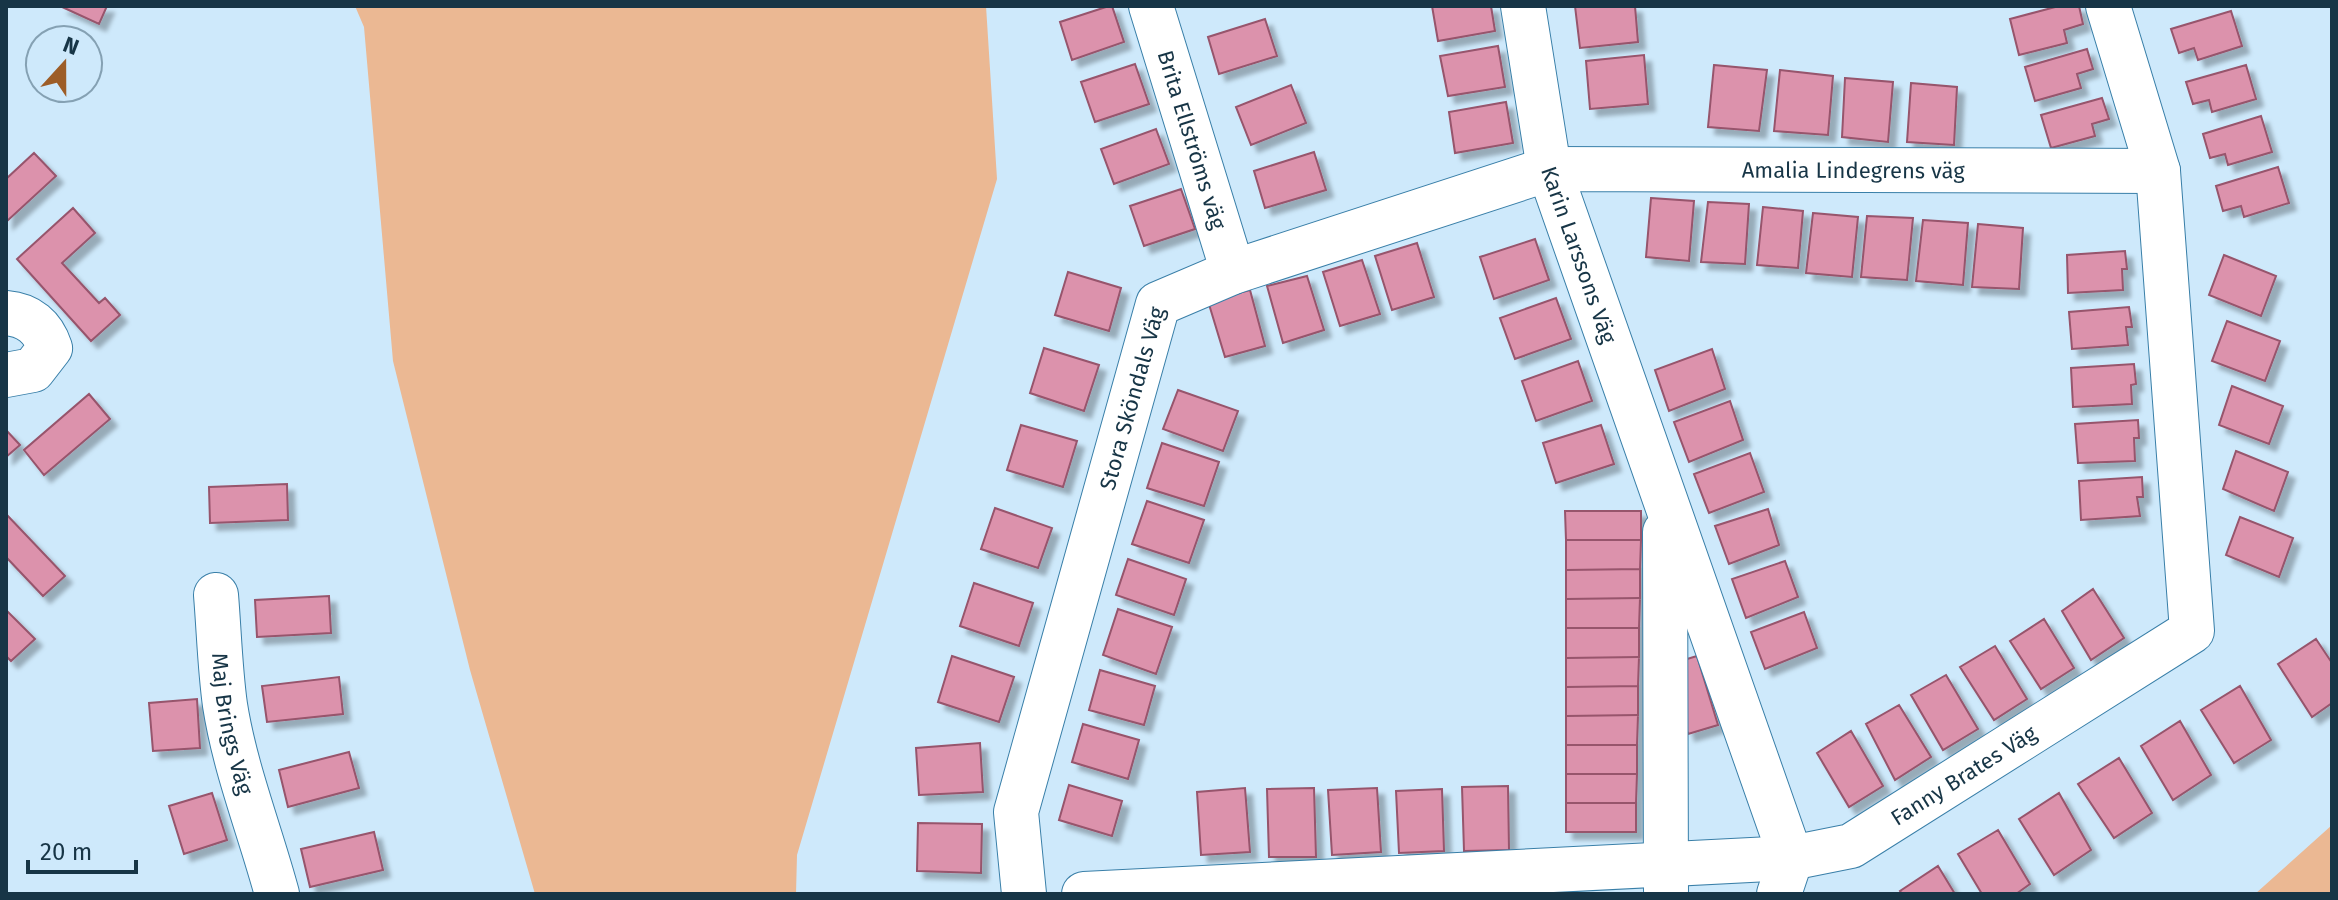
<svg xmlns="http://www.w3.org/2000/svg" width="2338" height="900" font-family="'Fira Sans',sans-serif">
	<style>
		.green { fill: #ebb893 }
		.building { fill: #dc92ac; stroke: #97546c; stroke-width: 2; filter: url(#shadow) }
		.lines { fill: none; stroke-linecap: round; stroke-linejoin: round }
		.minor-casing { stroke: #397fa8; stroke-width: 46 }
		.minor { stroke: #fff; stroke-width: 44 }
		.labels { text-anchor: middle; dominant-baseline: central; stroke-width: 8; stroke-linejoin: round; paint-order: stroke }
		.street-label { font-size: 22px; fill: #173546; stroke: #cee9fb }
	</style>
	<defs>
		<filter id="shadow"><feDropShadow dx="7" dy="7" stdDeviation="2" flood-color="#0004"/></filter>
	</defs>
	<rect width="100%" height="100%" fill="#cee9fb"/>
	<path class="green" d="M355,6H986L997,179L797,855L796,894H535L470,670L393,361L364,27Z
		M2332,825V894H2255Z"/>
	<path class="building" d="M60,6H107L99,24Z
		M1109,6H1112L1124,42L1072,60L1060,22Z
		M1432,6H1491L1495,31L1438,41Z
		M1575,6H1635L1638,42L1580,48Z
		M2059,6H2079L2083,24L2064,30L2067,43L2019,55L2010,19Z
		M2231,11L2242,46L2198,60L2194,48L2179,53L2171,29Z
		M1265,19L1277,56L1219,74L1208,37Z
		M1498,46L1505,87L1448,96L1440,56Z
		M2087,49L2093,69L2077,74L2081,88L2035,101L2025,67Z
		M1644,55L1648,104L1590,109L1586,61Z
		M1135,64L1149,104L1095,122L1081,82Z
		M1714,65L1767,70L1759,131L1708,127Z
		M2246,65L2256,99L2212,112L2209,100L2193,104L2186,82Z
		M1780,70L1833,76L1828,135L1774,131Z
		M1845,78L1893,82L1888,142L1842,137Z
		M1911,83L1957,87L1954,145L1907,142Z
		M1291,85L1306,123L1251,145L1236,107Z
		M2102,98L2109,119L2092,124L2095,136L2051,148L2041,115Z
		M1506,102L1513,143L1455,153L1449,112Z
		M2261,116L2272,152L2228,165L2225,154L2210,158L2203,134Z
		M1156,129L1169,164L1114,184L1101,149Z
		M1314,152L1326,190L1265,208L1254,171Z
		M34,153L56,176L6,222V179Z
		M2278,167L2289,203L2244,217L2241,206L2223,211L2216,186Z
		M1181,189L1195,229L1144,246L1130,206Z
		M1651,198L1694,201L1689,261L1646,257Z
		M1708,202L1749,204L1745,264L1701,262Z
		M1763,207L1803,211L1798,268L1757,265Z
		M73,208L95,233L62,263L99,303L105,298L120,315L91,341L17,259Z
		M1813,213L1858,217L1852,277L1806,273Z
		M1867,216L1913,218L1907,280L1861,277Z
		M1923,220L1968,223L1963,285L1916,281Z
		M1978,224L2023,228L2019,289L1972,287Z
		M1535,239L1549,280L1494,299L1480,257Z
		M1417,243L1434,297L1392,310L1375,256Z
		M2125,251L2127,269H2122L2123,290L2068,293L2067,255Z
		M2224,255L2276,276L2261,316L2209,295Z
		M1362,260L1380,314L1340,326L1323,272Z
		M1068,272L1121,288L1109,331L1055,315Z
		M1307,276L1324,330L1283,343L1267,286Z
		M1250,290L1265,346L1225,357L1208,301Z
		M1556,298L1571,339L1515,359L1500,318Z
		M2129,307L2132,327H2126L2128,345L2072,349L2069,312Z
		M2227,321L2280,341L2265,381L2212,361Z
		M1044,348L1099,365L1084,411L1030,393Z
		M1712,349L1725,389L1669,411L1655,370Z
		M1578,361L1592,401L1536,421L1522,381Z
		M2134,364L2136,384L2131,385L2132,404L2073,407L2071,368Z
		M2232,386L2283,406L2269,444L2219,425Z
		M1178,390L1238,411L1223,451L1163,429Z
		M89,394L110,419L44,475L24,450Z
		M1730,401L1743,440L1689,462L1674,422Z
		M2138,420L2139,438H2134L2135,461L2078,463L2075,424Z
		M1021,425L1077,441L1063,487L1007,470Z
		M1601,425L1614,464L1556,483L1543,443Z
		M6,430L20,445L6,457Z
		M1162,443L1219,462L1204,506L1147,488Z
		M2236,451L2288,472L2274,511L2223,489Z
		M1750,453L1764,492L1709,513L1694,474Z
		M2142,477L2143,497H2137L2140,516L2081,520L2079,481Z
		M287,484L288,520L210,523L209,487Z
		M1147,501L1204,520L1189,563L1132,544Z
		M995,508L1052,528L1038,568L981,549Z
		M1768,509L1779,545L1729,564L1715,526Z
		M1565,511H1641V540H1566Z
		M6,514L65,576L43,596L6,557Z
		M2240,517L2293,538L2279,577L2226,555Z
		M1566,540H1641L1640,569L1566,570Z
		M1128,559L1186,579L1174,615L1116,595Z
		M1785,561L1798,597L1746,618L1732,579Z
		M1640,569V598L1566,599V570Z
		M974,583L1033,603L1019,646L960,626Z
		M2093,589L2124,638L2091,660L2062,611Z
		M329,596L331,633L257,637L255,600Z
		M1640,598L1639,628H1566V599Z
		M1118,609L1172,627L1156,674L1103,655Z
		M6,610L35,639L11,661L6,656Z
		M1804,612L1817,648L1765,669L1751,632Z
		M2044,619L2074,668L2041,689L2010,641Z
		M1566,628H1639V657L1566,658Z
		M2316,639L2332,663V703L2312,717L2278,664Z
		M1995,646L2027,699L1994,720L1960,667Z
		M952,656L1014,677L999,722L938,702Z
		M1697,656L1718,725L1688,734L1667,665Z
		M1639,657L1638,686L1566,687V658Z
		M1100,670L1155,686L1144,725L1089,710Z
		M1946,675L1978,729L1943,750L1911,695Z
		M339,677L343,714L267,722L262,686Z
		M1638,686V715L1566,716V687Z
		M2240,686L2271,740L2234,763L2201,710Z
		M197,699L200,748L153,751L149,703Z
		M1899,705L1931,757L1895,780L1866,724Z
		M1638,715L1637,745H1566V716Z
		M2180,721L2211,775L2173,800L2141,746Z
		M1083,724L1139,740L1128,779L1072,762Z
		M1851,731L1883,786L1849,807L1817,753Z
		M980,743L983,792L919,795L916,748Z
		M1566,745H1637V774H1566Z
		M349,752L359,788L288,807L279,770Z
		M2119,758L2152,813L2114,838L2078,784Z
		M1566,774H1637L1636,803H1566Z
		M1069,785L1122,801L1112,836L1059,820Z
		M1508,786L1509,850L1464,851L1462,787Z
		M1245,788L1250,852L1201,855L1197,792Z
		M1314,788L1316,857H1269L1267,789Z
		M1377,788L1381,852L1332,855L1328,790Z
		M1442,789L1444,851L1399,853L1396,791Z
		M212,793L227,840L184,854L169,806Z
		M2059,793L2091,850L2054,875L2019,819Z
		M1566,803H1636V832H1566Z
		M918,823L982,824L981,873L917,871Z
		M1998,830L2030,884L2016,894H1982L1958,854Z
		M374,832L383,870L310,887L301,849Z
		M1938,866L1955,894H1902L1900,891Z"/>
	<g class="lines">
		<defs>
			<g id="minor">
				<path id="s1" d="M1151,6L1233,272"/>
				<path id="s2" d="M1523,6L1549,169L1791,858L1779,894"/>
				<path d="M6,313C29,315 43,327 50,348L33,370L6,375"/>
				<path d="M1665,532L1666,891"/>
				<path id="s3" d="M216,595C219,631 220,669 225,705C235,769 260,831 277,894"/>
				<path id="s4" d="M1024,894L1016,812L1158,304L1233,272L1549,169L2158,171"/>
				<path id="s5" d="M1084,894L1791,858L1851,846L2192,631L2158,171L2108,6"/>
			</g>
		</defs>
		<use href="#minor" class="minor-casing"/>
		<use href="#minor" class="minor"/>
	</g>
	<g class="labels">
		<g class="street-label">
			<text stroke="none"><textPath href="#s1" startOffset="140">Brita Ellströms väg</textPath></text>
			<text stroke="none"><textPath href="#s4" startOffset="1328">Amalia Lindegrens väg</textPath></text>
			<text stroke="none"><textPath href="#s2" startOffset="256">Karin Larssons Väg</textPath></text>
			<text stroke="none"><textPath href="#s4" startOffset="512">Stora Sköndals Väg</textPath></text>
			<text stroke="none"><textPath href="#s3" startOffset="130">Maj Brings Väg</textPath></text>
			<text stroke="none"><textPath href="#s5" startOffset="902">Fanny Brates Väg</textPath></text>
		</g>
	</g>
	<rect width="2338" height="900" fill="none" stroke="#173546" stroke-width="16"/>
	<g transform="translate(64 64) rotate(21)"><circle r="38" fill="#cee9fb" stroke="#85a1b3" stroke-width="2"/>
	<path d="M0-6L14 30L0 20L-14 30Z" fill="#9d5d27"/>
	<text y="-12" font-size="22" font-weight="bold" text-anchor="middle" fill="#173546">N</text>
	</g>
	<path d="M28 860v12h108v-12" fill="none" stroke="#173546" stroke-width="4"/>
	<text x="40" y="860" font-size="24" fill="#173546" stroke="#cee9fb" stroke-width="6" paint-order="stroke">20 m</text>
</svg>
